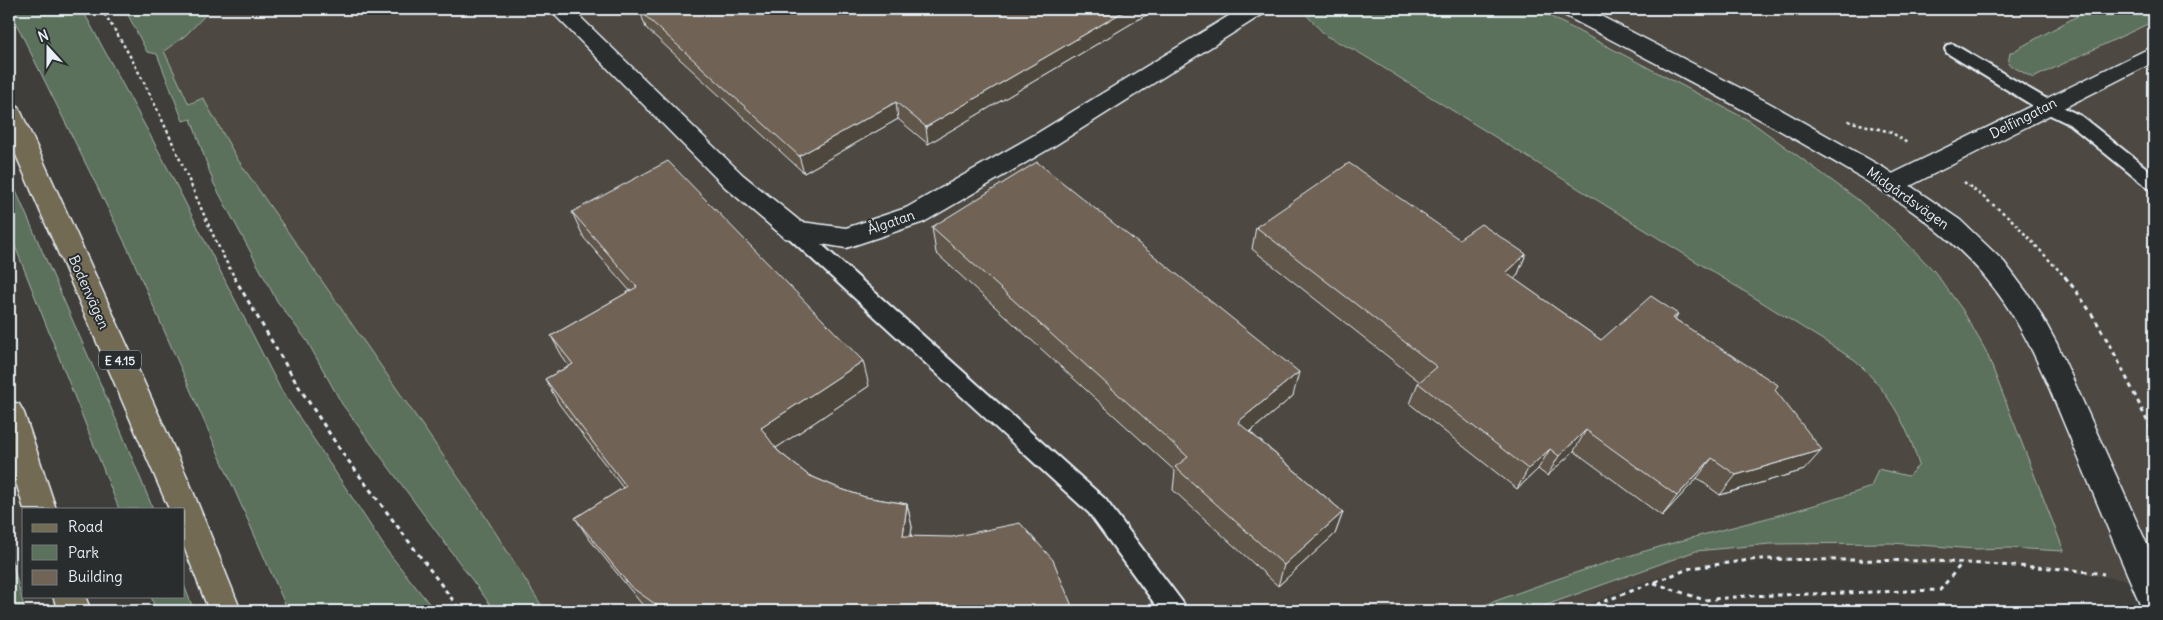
<svg xmlns="http://www.w3.org/2000/svg" width="2163" height="620" font-family="Delius,sans-serif">
	<style>
		.built { fill: #4e4942 }
		.green { fill: #5b715c; stroke: #a2b1aa }
		.lines { fill: none; stroke-linecap: round; stroke-linejoin: round }
		.lane-casing { stroke: #e8f1f8; stroke-width: 4 }
		.street-casing { stroke: #e8f1f8; stroke-width: 3 }
		.secondary-casing { stroke: #e8f1f8; stroke-width: 3 }
		.primary-casing { stroke: #e8f1f8; stroke-width: 3 }
		.path-far1 { stroke: #e8f1f8; stroke-width: 2.5; stroke-dasharray: 3 3; stroke-linecap: butt }
		.path { stroke: #e8f1f8; stroke-width: 3; stroke-dasharray: 4.5 4.5; stroke-linecap: butt }
		.lane { fill: #2a2d2e; fill-rule: evenodd }
		.street { fill: #2a2d2e; fill-rule: evenodd }
		.secondary { fill: #2a2d2e; fill-rule: evenodd }
		.primary { fill: #736b52; fill-rule: evenodd }
		.wall { fill: #60564a; stroke: #e8f1f8 }
		.shaded-wall { fill: #4e463c; stroke: #e8f1f8 }
		.building { fill: #706456; stroke: #e8f1f8 }
		.labels { text-anchor: middle; dominant-baseline: central; stroke-width: 4; stroke-linejoin: round; paint-order: stroke }
		.shield { fill: #2a2d2e; stroke: #afb6bb; stroke-width: 1 }
		.shield-label { font-size: 12px; font-weight: bold; fill: #e8f1f8 }
		.street-label { font-size: 14px; fill: #e8f1f8; stroke: #2a2d2e }
	</style>
	<rect width="100%" height="100%" fill="#3f3e3a"/>
	<filter id="ink" filterUnits="userSpaceOnUse"><feTurbulence type="fractalNoise" baseFrequency=".02" numOctaves="2"/><feDisplacementMap in="SourceGraphic" scale="10" xChannelSelector="R" yChannelSelector="G"/><feConvolveMatrix kernelMatrix="1 2 1 2 8 2 1 2 1" color-interpolation-filters="sRGB"/></filter>
	<g filter="url(#ink)">
		<path class="built" d="M133,9H2154V584L2033,567L1740,560L1697,566L1637,584L1573,611H518L421,479Z"/>
		<path class="green" d="M9,9H82L163,159L280,388L388,552L435,611H288L129,251Z
			M125,9H211L186,35L164,51L189,104L203,98L238,160L483,513L545,611H495L342,404L307,341L277,301L214,184L191,119L183,121L157,54L147,52Z
			M1301,9H1536L1750,121L1857,199L1895,231L1934,271L1962,309L1986,351L2064,551L2009,548L1976,549L1891,543L1770,544L1696,551L1530,611H1469C1534,586 1599,564 1666,545C1735,525 1804,511 1871,487L1878,469L1908,476L1919,465C1906,421 1888,392 1855,360L1358,52L1326,36Z
			M2090,9H2154V21L2033,78L2008,64L2010,53Z
			M9,175L121,431L153,509H119L9,231Z
			M9,550L25,611H9Z
			M184,585L194,611H156L151,596H184Z"/>
		<g class="lines">
			<defs>
				<path id="lane" d="M1953,44L2052,102L2081,116L2154,174V189L2148,188L2069,124L2040,110L1947,53L1945,49L1947,45Z
					M794,224L801,226L1105,499L1183,603L1186,611H1160L1089,513L787,236L785,231L787,226Z"/>
				<path id="street" d="M549,9H572L743,175L801,222L846,228L906,208L1036,134L1240,9H1266L1263,14L1054,146L924,222L846,248L785,238L725,187Z
					M2154,46V62L1902,190L1893,193L1884,190L1880,184L1884,178Z"/>
				<path id="secondary" d="M1559,9H1587L1769,103L1884,168L1960,220L2004,262L2034,302L2057,344L2154,560V611L2142,608C2117,551 2093,493 2069,435C2050,390 2032,343 2004,302C1955,229 1875,185 1800,142C1722,97 1642,56 1562,14Z"/>
				<path id="primary" d="M9,104L17,106L21,112L188,479L241,611H209L184,547V509H169L9,139Z
					M9,401L19,404L24,413L56,509H24L9,459Z
					M53,596H85L91,611H58Z"/>
			</defs>
			<use href="#lane" class="lane-casing"/>
			<use href="#street" class="street-casing"/>
			<use href="#secondary" class="secondary-casing"/>
			<use href="#primary" class="primary-casing"/>
			<path class="path-far1" d="M101,9C138,63 165,125 191,185C205,217 218,248 235,278
				M1848,121L1891,132L1907,143
				M1964,182L2010,218L2066,278"/>
			<path class="path" d="M234,277L297,384L341,451L461,611
				M2065,277C2104,324 2127,380 2154,435
				M1654,583L1704,600L1746,596L1940,590L1962,563
				M1579,611L1691,568L1758,559L1934,561L2066,569L2104,574"/>
			<use href="#lane" class="lane"/>
			<use href="#street" class="street"/>
			<use href="#secondary" class="secondary"/>
			<use href="#primary" class="primary"/>
		</g>
		<path class="wall" d="M1156,9L928,144L898,119L804,173L646,28L640,11Z
			M572,212L869,386L776,448L778,451L808,475L841,489L865,497L907,504L912,527L911,536L1074,611H649L645,608L590,540L575,518L623,488L559,404L545,379L569,366L565,361L551,336L630,291L584,238Z
			M932,227L1293,396L1250,432L1343,512L1335,534L1278,586L1173,490L1175,471L936,253Z
			M1256,227L1526,254L1517,276L1514,279L1601,340L1678,314L1675,319L1775,390L1804,470L1720,495L1697,478L1662,516L1574,451L1547,476L1538,469L1517,489L1410,404L1418,383L1420,382L1252,249Z"/>
		<path class="shaded-wall" d="M1128,9H1156L928,144L926,127Z
			M896,102L898,119L804,173L799,156Z
			M1526,254L1517,276L1497,295L1506,273Z
			M863,361L869,386L770,452L761,428Z
			M1299,372L1293,396L1233,446L1238,422Z
			M1586,430L1574,451L1547,476L1559,456Z
			M1550,449L1538,469L1517,489L1528,469Z
			M1822,450L1804,470L1720,495L1736,475Z
			M1712,458L1697,478L1662,516L1677,496Z
			M907,504L912,527L908,558L903,536Z
			M1343,512L1335,534L1278,586L1284,565Z"/>
		<path class="building" d="M644,9H1128L926,127L896,102L799,156L640,11Z
			M668,161L863,361L761,428L778,451L808,475L841,489L865,497L907,504L903,536L952,537L1020,523L1053,560L1074,611H665L631,587L575,518L626,486L545,379L573,364L551,336L637,287L572,212Z
			M1037,162L1299,372L1238,422L1343,512L1284,565L1175,467L1188,457L932,227Z
			M1349,163L1459,239L1481,224L1526,254L1506,273L1601,340L1651,296L1678,314L1673,318L1778,385L1775,390L1822,450L1736,475L1712,458L1677,496L1586,430L1559,456L1550,449L1528,469L1418,383L1437,367L1256,227Z"/>
	</g>
	<g class="labels">
		<rect class="shield" x="99" y="350.5" width="42" height="19" rx="4"/>
		<g class="shield-label">
			<text x="120" y="360">E 4.15</text>
		</g>
		<g class="street-label">
			<text transform="translate(2023 118) rotate(-27)">Delfingatan</text>
			<text transform="translate(1908 198) rotate(35)">Midgårdsvägen</text>
			<text transform="translate(891 222) rotate(-19)">Ålgatan</text>
			<text transform="translate(89 292) rotate(66)">Bodenvägen</text>
		</g>
	</g>
	<rect width="2163" height="620" fill="none" stroke="#2a2d2e" stroke-width="30"/>
	<rect x="15" y="15" width="2133" height="590" fill="none" stroke="#e8f1f8" stroke-width="2" filter="url(#ink)"/>
	<rect x="22" y="508" width="162" height="90" fill="#2a2d2e" stroke="#767b7f"/>
	<rect x="32" y="524" width="25" height="8" fill="#736b52" stroke="#767b7f"/>
	<text x="68" y="532" font-size="15" fill="#e8f1f8">Road</text>
	<rect x="32" y="545" width="25" height="15" fill="#5b715c" stroke="#767b7f"/>
	<text x="68" y="558" font-size="15" fill="#e8f1f8">Park</text>
	<rect x="32" y="570" width="25" height="15" fill="#706456" stroke="#767b7f"/>
	<text x="68" y="582" font-size="15" fill="#e8f1f8">Building</text>
	<g transform="translate(48 48) rotate(339)" stroke="#2a2d2e" stroke-width="4" paint-order="stroke">
	<path d="M0-4L9 19L0 12L-9 19Z" fill="#e8f1f8"/>
	<text y="-8" font-size="14" font-weight="bold" text-anchor="middle" fill="#e8f1f8">N</text>
	</g>
</svg>
